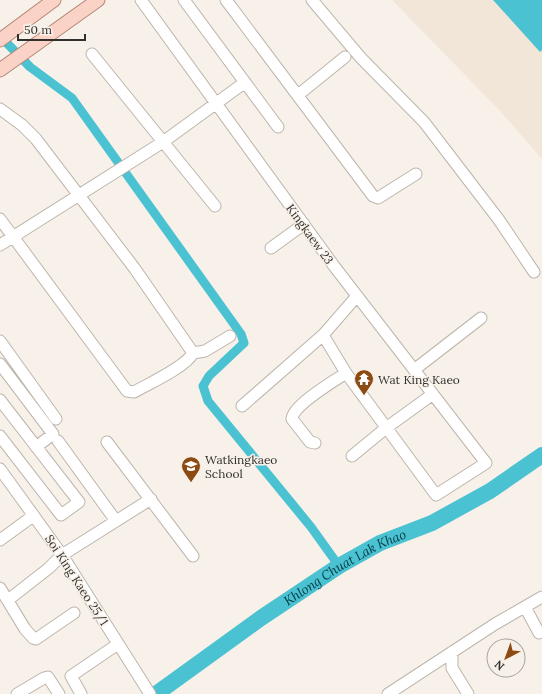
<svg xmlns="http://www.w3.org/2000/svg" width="542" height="694" font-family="Lora,serif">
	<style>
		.built { fill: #f2e6d8 }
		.water { fill: #4bc2d2 }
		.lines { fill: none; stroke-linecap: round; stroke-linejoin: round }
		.canal { stroke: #4bc2d2; stroke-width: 9 }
		.river { stroke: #4bc2d2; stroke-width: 16 }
		.minor-casing { stroke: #bcb5ad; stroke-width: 13 }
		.major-casing { stroke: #b38778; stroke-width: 15 }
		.minor { stroke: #fff; stroke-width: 11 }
		.major { stroke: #fbd3c6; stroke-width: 13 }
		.labels { text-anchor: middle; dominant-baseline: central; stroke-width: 3; stroke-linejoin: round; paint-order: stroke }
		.street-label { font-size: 12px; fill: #32302d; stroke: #f8f1e9 }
		.poi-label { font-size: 12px; fill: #32302d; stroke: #f8f1e9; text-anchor: start }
		.water-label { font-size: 13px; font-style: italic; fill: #013b42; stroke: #f8f1e9 }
	</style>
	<rect width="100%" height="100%" fill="#f8f1e9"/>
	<path class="built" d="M392,0H542V159L502,113Z"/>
	<path class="water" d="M493,0H542V50L540,52Z"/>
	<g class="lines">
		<path class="canal" d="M0,36L30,67L72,98L241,334L244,343L209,376L203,386L208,401L311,527L339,566"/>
		<path class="river" id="s1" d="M156,694L261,618L339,566L380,543L432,523L490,491L542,455"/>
		<defs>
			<path id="minor" d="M141,0L334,266L486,463L436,495L346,373L323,335
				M184,0L278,127
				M226,0L373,196L378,198L416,174
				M312,0L361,58L424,122L499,220L534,272
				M92,54L215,206
				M298,95L345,57
				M0,109L22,125L36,139L135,269L191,350L193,353C186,367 148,384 134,392L127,391L0,219
				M0,245L163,142L244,83
				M271,248L304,224
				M0,341L56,419
				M193,353L205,351L230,336
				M0,364L53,434L36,447
				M414,370L481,318
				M0,400L79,502L61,515L0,436
				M242,406L323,335L357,296
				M58,441L116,521
				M107,442L193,556
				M315,443L310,442L292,419C293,405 334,381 346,373
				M352,456L386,428L433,394
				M0,469L62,555L150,694
				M0,540L33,516
				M0,588L25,629L33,638L36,639L74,613
				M8,600L49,568L62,555L151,499
				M525,607L539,633
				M452,652V668L468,694
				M17,694L44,678L48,677L59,694
				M81,694L71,676L118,644
				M388,694L495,624L542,597"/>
			<path id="major" d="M0,40L54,0
				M0,70L98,0"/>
		</defs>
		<use href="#minor" class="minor-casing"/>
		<use href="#major" class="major-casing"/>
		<use href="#minor" class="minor"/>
		<use href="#major" class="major"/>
	</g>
	<defs>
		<symbol id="temple-pin" viewBox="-11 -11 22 30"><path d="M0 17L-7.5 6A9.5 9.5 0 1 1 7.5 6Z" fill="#8b4b13" stroke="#f8f1e9"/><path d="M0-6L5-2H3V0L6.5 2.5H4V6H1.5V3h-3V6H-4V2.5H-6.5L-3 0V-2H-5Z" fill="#fff"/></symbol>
		<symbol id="school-pin" viewBox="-11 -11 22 30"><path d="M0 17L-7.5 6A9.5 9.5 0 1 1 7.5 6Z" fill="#8b4b13" stroke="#f8f1e9"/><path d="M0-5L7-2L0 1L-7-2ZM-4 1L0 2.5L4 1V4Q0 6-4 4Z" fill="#fff"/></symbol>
	</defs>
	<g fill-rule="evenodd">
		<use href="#temple-pin" x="353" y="368" width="22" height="30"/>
		<use href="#school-pin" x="180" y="455" width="22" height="30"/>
	</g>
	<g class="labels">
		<g class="street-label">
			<text transform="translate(310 234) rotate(54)">Kingkaew 23</text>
			<text transform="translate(77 580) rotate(57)">Soi King Kaeo 25/1</text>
		</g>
		<g class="poi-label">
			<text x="378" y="379">Wat King Kaeo</text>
			<text x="205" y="459">Watkingkaeo<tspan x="205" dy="14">School</tspan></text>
		</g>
		<g class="water-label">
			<text stroke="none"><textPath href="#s1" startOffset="228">Khlong Chuat Lak Khao</textPath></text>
		</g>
	</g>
	<g transform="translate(506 658) rotate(221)"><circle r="19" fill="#f8f1e9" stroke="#a9a49e"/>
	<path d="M0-3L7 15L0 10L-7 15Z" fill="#8b4b13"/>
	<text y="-6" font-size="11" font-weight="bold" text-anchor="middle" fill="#32302d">N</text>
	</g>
	<path d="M18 34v6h67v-6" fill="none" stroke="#32302d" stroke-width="2"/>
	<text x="24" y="34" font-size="12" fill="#32302d" stroke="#f8f1e9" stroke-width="3" paint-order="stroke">50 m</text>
</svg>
